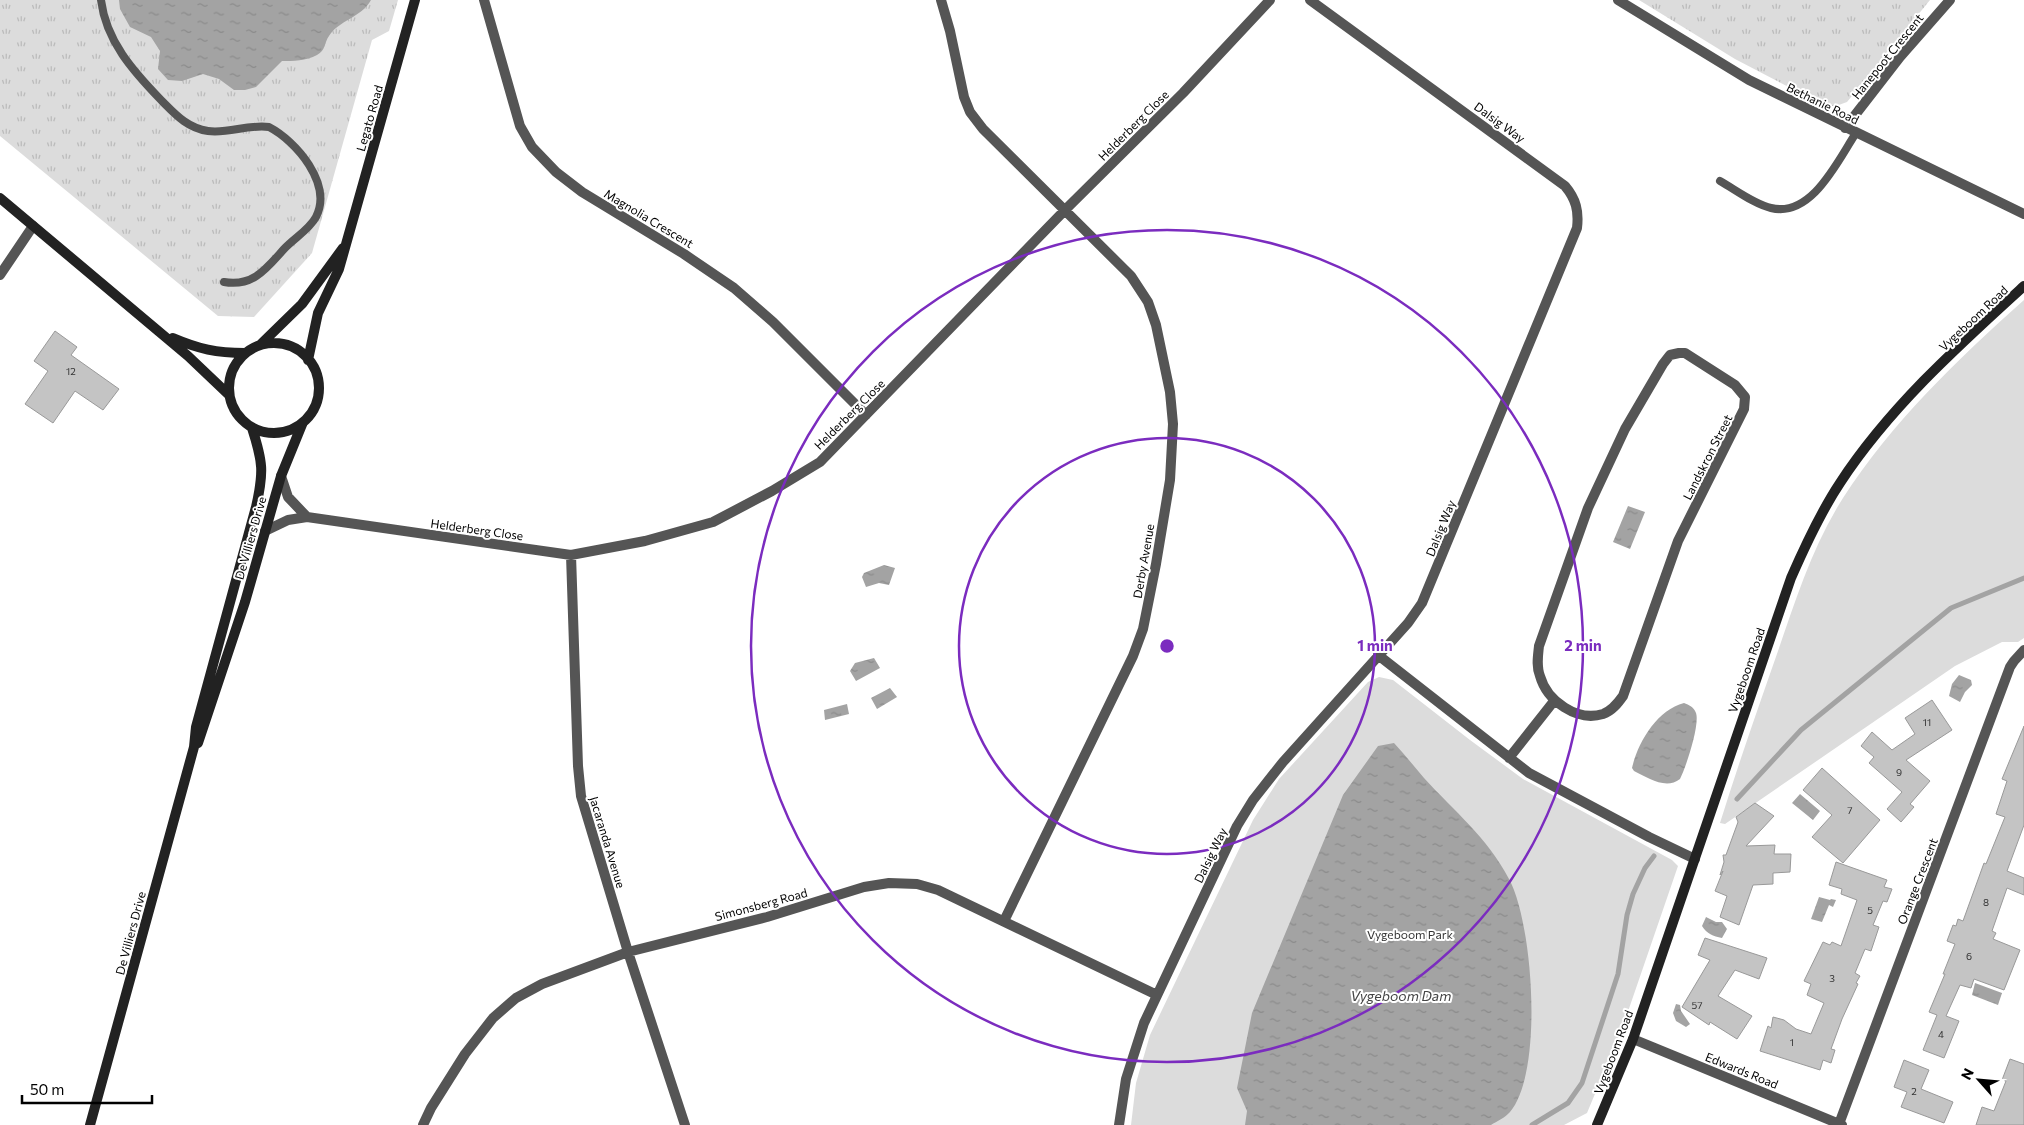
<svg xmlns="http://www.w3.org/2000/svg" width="2024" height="1125" font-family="Commissioner,sans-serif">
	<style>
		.grass { fill: url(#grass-tufts) }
		.park { fill: #dcdcdc }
		.water { fill: url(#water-ripples) }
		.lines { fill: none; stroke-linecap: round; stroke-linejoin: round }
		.stream { stroke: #a3a3a3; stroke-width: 5 }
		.building { fill: #c4c4c4; stroke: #999 }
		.lane { stroke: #555; stroke-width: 8 }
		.street { stroke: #555; stroke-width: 10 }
		.secondary { stroke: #222; stroke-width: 10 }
		.ring { fill: none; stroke: #7b2cbf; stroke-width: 2.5 }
		.labels { text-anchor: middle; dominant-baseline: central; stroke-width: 4; stroke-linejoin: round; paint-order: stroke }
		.number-label { font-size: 10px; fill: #313131 }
		.street-label { font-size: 12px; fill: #000; stroke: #fff }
		.park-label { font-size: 12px; fill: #333; stroke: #fff }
		.water-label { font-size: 14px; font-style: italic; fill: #444; stroke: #fff }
		.centre { fill: #7b2cbf; stroke: #fff; stroke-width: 2.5 }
		.ring-label { font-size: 15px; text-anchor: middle; font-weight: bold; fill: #7b2cbf; stroke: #fff; stroke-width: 4; stroke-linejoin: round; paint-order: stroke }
	</style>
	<defs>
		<pattern id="grass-tufts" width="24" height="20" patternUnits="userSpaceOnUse" patternTransform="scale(1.25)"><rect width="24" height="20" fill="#dcdcdc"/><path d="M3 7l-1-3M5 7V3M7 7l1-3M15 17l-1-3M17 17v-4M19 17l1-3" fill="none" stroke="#bbb"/></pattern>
		<pattern id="water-ripples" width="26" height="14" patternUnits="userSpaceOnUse" patternTransform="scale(1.25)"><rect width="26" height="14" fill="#a3a3a3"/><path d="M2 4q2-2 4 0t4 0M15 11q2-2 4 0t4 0" fill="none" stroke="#8b8b8b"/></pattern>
	</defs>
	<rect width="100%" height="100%" fill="#fff"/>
	<path class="grass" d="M0,0H398L389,31L372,40L312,253L254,317L218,316L0,136Z
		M1639,0H1930L1847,102L1836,106H1825L1735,59Z"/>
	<path class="park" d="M2024,300V638L2018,642H2002L1955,666L1725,824L1720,823C1738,765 1758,708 1778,651C1796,599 1813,545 1843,498C1892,422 1957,360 2024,300Z
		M1379,677L1393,680L1470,740L1523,779L1672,860L1678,866L1622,1029L1587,1113L1564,1125H1131L1136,1083L1150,1035L1253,820L1279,779L1368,682Z"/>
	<path class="water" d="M119,0H371C361,18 339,20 329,36C324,43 326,50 317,55C306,61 293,61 282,61L256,87L245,90H234L219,79L203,74L182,81L168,80L158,69L160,51L151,37L130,27L120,9Z
		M1628,506L1645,512L1630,549L1613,542Z
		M884,565L895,568L889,585L879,583L866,587L862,577L864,573Z
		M874,658L880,668L856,681L850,671L855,663Z
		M1959,675L1971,680L1972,685L1965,692L1960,702L1949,696L1952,684Z
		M890,688L897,697L877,709L871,698Z
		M1684,703C1689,705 1694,707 1696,713C1700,725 1686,767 1680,779C1666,790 1648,778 1634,771L1632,768C1638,742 1657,710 1684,703Z
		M847,704L849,714L825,720L824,710Z
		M1394,743C1404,754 1414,766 1424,778C1455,812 1487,837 1509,879C1533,923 1544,1072 1510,1112C1505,1118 1497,1121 1491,1125H1245L1247,1111L1237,1088L1252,1013L1343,795L1378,746Z
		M1800,794L1820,811L1813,820L1792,803Z
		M1819,897L1830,900L1831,899L1836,900L1833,907L1829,905L1822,922L1811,919Z
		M1706,917L1716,922H1722L1727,929L1722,938C1713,936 1707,934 1702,926Z
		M1975,983L2002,993L1998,1005L1972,995Z
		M1676,1004L1680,1005L1681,1011L1690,1024L1686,1027L1676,1021L1673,1013Z"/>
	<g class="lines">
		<path class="stream" d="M1737,799L1801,730L1951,608L2024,578
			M1532,1125L1568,1103L1582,1083L1618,974L1627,915L1633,894L1645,868L1654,856"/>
	</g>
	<path class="building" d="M55,331L77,347L71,355L119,389L103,410L75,391L53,423L25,404L48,371L34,361Z
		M1932,700L1952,730L1906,760L1930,781L1910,804L1914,807L1901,822L1887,809L1902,792L1869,763L1874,757L1861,746L1872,732L1892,750L1915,734L1905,718Z
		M2024,726V825L2007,871L2024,878V895L2007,888L1992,931L1996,933L1993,939L2020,950L2004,990L1974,979L1971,988L1960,985L1946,1016L1959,1021L1944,1058L1923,1050L1937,1015L1929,1012L1945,974H1943L1955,944L1947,941L1953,925L1956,926L1958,919L1963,921L1984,863L1986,864L2005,817L1996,814L2007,781L2002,779Z
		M1822,768L1880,820L1843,863L1812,837L1832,815L1803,790Z
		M1755,803L1774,816L1746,846L1775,845L1774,854H1791L1790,872L1773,873V884L1753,885L1739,925L1720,917L1727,896L1715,891L1723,871L1720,875L1724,862L1723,855H1726L1738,822L1736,817Z
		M1836,862L1887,880L1884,887L1892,889L1887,902L1883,901L1873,925L1879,927L1871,951L1865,949L1855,973L1860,976L1856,983L1858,984L1842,1019L1831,1049L1835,1050L1831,1063L1823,1060L1820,1070L1760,1051L1768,1026L1771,1028L1773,1017L1784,1020L1796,1029L1811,1034L1824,1003L1807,995L1811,984L1804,981L1823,942L1830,945L1832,942L1841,946L1857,900L1841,894L1842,889L1829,885Z
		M1705,938L1767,958L1759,979L1735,970L1718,996L1752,1016L1737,1039L1710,1022L1709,1025L1682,1007L1710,960L1698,955Z
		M2010,1059L2024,1064V1125H1976L1982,1107L1994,1111L2006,1081L2002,1080Z
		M1904,1060L1929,1070L1921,1089L1953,1102L1944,1123L1901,1107L1907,1092L1894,1087Z"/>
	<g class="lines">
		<path class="lane" d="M101,0C106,41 133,71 161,100C175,114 187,128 208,131C228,134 248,124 269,127C296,141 333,184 316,217C309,230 294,238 284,249C266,269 253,287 224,282
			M1720,181C1736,190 1754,204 1771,208C1812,218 1838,160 1856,133"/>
		<path class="street" d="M484,0L520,126L532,147L556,172L582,192L684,254L734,288L773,322L866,415
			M941,0L950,31L964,97L970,112L983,129L1131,276L1148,302L1156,325L1170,392L1173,424L1170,480L1156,564L1143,629L1133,656L1004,921
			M1618,0L1749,80L2024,214
			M1845,128L1900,57L1950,0
			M0,275L33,226
			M1679,353H1685L1735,385L1745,397L1744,409L1678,541L1623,696C1618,703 1612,711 1603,714C1577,722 1547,701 1540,676C1536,666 1538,656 1539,646L1588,508L1625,429L1663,364L1670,355Z
			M281,476L288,497L307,517
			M265,531L288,520L307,517L571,555L645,541L713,522L772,491L820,462L1066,209L1183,93L1270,0
			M571,555L578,766L581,796L628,952L685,1125
			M1378,655L1529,773L1649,837L1695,859
			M1509,758L1554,701
			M1633,1039L1842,1125
			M1839,1124L2010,667L2014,661L2024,650
			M423,1125L431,1108L465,1054L493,1018L516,998L542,984L628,952L767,917L864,887L889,883L917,884L938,890L1157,995
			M1119,1125L1126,1079L1144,1023L1237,826L1253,800L1283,762L1408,623L1422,603L1577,228C1579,211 1576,199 1565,186L1310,0"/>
		<path class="secondary" d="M0,198L188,356L229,395
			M173,338C199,349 216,353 245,353
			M229 388a45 45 0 1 1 90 0a45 45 0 1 1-90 0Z
			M260,345L302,304L343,248
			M308,360L318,313L339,269L415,0
			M198,743L245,602L281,476L303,422
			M90,1125L194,747L196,727L256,507C264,472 263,462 252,428
			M1597,1125L1633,1039L1791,578C1805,546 1820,513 1840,483C1889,408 1958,346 2024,286"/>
	</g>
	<g class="ring">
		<circle cx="1167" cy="646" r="208"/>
		<circle cx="1167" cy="646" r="416"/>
	</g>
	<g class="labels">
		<g class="number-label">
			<text x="71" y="371">12</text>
			<text x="1927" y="722">11</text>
			<text x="1899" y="772">9</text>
			<text x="1850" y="810">7</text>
			<text x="1986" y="902">8</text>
			<text x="1870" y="910">5</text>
			<text x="1969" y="956">6</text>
			<text x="1832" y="978">3</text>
			<text x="1697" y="1005">57</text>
			<text x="1941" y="1034">4</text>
			<text x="1792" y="1042">1</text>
			<text x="1914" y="1091">2</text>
		</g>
		<g class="street-label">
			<text transform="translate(1887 56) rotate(-51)">Hanepoot Crescent</text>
			<text transform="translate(1823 103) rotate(26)">Bethanie Road</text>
			<text transform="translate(369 118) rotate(-74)">Legato Road</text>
			<text transform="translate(1500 122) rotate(36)">Dalsig Way</text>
			<text transform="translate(1133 125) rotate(-45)">Helderberg Close</text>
			<text transform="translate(649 218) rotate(31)">Magnolia Crescent</text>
			<text transform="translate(1973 318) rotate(-43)">Vygeboom Road</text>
			<text transform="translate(849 414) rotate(-45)">Helderberg Close</text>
			<text transform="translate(1707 457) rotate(-63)">Landskron Street</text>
			<text transform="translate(1440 528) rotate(-68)">Dalsig Way</text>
			<text transform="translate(477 529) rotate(8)">Helderberg Close</text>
			<text transform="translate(250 538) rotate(-74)">De Villiers Drive</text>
			<text transform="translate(1143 561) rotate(-80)">Derby Avenue</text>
			<text transform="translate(1746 670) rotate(-71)">Vygeboom Road</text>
			<text transform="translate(608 842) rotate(73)">Jacaranda Avenue</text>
			<text transform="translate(1210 855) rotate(-64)">Dalsig Way</text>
			<text transform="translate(1917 881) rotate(-69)">Orange Crescent</text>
			<text transform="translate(761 904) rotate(-15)">Simonsberg Road</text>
			<text transform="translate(130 933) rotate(-75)">De Villiers Drive</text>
			<text transform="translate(1613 1052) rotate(-69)">Vygeboom Road</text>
			<text transform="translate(1742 1070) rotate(22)">Edwards Road</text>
		</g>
		<g class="park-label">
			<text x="1410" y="934">Vygeboom Park</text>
		</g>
		<g class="water-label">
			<text x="1401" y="995">Vygeboom Dam</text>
		</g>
	</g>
	<circle cx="1167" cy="646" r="8" class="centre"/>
	<g class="ring-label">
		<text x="1375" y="651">1 min</text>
		<text x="1583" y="651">2 min</text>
	</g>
	<g transform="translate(1979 1080) rotate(297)" stroke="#ffffff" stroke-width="4" paint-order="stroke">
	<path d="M0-4L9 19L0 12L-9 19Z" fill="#000000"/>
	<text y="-8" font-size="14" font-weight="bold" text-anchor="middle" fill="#000000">N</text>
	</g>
	<path d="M22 1095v8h130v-8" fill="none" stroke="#000000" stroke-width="2.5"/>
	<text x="30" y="1095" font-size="15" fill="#000000" stroke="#ffffff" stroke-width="4" paint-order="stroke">50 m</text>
</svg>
